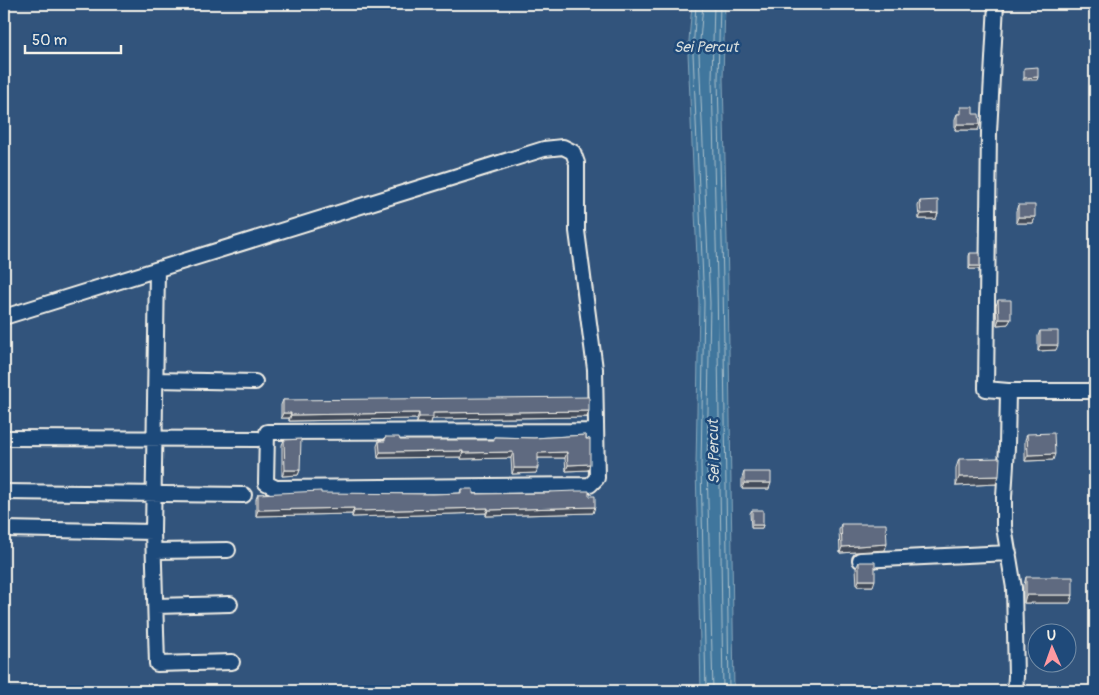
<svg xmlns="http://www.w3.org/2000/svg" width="1099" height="695" font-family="Pangolin,sans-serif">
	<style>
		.water { fill: #40769d; stroke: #88a7bb }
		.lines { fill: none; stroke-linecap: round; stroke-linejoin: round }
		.shore { stroke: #acc0ca; stroke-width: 1 }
		.minor-casing { stroke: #f4f1e8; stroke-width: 18 }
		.minor { stroke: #1f4a7a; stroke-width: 14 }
		.wall { fill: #525c6e; stroke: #f4f1e8 }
		.shaded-wall { fill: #424b5a; stroke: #f4f1e8 }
		.building { fill: #5f6b80; stroke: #f4f1e8 }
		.labels { text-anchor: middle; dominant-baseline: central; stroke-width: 5; stroke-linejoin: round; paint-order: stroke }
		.water-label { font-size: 15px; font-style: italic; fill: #d9dfdd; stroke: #1f4a7a }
	</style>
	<rect width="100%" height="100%" fill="#32547c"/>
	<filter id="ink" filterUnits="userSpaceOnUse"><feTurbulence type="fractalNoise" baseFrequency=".02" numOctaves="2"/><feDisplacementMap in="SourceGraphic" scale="10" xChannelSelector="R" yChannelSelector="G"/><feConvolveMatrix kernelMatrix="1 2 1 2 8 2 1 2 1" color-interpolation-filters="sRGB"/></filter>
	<g filter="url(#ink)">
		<path class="water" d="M692,4H725L723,79L728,281L734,691H701L696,465L699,303L688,53Z"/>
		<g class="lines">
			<path class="shore" d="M696,4L693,53L704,303L701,465L706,691
				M703,4L699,53L710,303L707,465L713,691
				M714,4L712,79L717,281L723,691
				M720,4L718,79L723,281L729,691"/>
			<defs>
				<path id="minor" d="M996,4L989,132L986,389L1008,391H1095
					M157,270L153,532L157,664L232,662
					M4,317L544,149L563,147L573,152L577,163V231L595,369L597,478L590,485L276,488L266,483L267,432L596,431
					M156,380L255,382
					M1008,391L1007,447L1004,497V527L1014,588L1016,676L1015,691
					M4,438L258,439
					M4,492L244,495
					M4,529L153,532
					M154,551L228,550
					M860,560L1009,553
					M156,606L230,604"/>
			</defs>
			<use href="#minor" class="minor-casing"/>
			<use href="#minor" class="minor"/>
		</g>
		<path class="wall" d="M961,107L973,114L978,130H955V119L957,114H959Z
			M920,201L938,213L936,219H919L918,206Z
			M1018,205L1035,217L1033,223H1016V211Z
			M970,253L980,266L979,269H969V256Z
			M998,300L1011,319L1008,324L997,325L996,306Z
			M1040,331L1056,350L1038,351V336Z
			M283,400L587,417L432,419L431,423H417V419H411L289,421V418H281V405Z
			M1027,434L1053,460L1025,461V440Z
			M586,435L588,470L566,471L565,458H538L536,473L512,474L511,458L461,459V457L378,458L377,446L379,441H384L385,437L400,440H493L494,437L534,438Z
			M284,440L300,470L298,475L282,476V445Z
			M959,459L996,484L956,486V468Z
			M744,472L769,489H742V478Z
			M461,489L473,494L548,493L549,492L589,496L593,513L486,516V513L352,517V514L256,516V499L258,494H433L460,493Z
			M752,510L763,525L762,528H751L750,513Z
			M841,524L885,550L840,553L839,530Z
			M859,562L873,586H857L856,568Z
			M1026,577L1073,595L1070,603H1024V585Z"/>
		<path class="shaded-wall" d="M1038,77L1037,80H1023L1024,78Z
			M957,124H980L978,130H955Z
			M938,213L936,219H919L921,214Z
			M1018,217H1035L1033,223H1016Z
			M970,266H980L979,269H969Z
			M999,319H1011L1008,324L997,325Z
			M1040,345H1058L1056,350L1038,351Z
			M589,411L587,417L432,419L431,423H417L419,417L433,413Z
			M283,413H291L289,418H281Z
			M414,413H419L417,419H411L289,421L291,415Z
			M463,451L461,457L378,458L380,452Z
			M513,452L511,458L461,459L463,453Z
			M567,452L565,458H536L538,453Z
			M1055,454L1053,460L1025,461L1028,455Z
			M590,464L588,470L566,471L568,465Z
			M514,468H538L536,473L512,474Z
			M285,470H300L298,475L282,476Z
			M999,476L996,484L956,486L959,477Z
			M744,483H771L769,489H742Z
			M595,507L593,513L486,516L488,510Z
			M354,508L352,514L256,516L258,510Z
			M488,508L486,513L352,517L354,511Z
			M752,525H763L762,528H751Z
			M887,544L885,550L840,553L842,547Z
			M859,580H875L873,586H857Z
			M1026,595H1073L1070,603H1024Z"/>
		<path class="building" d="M1038,67V77L1024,78V68Z
			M961,107H973V114H979L980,124H957V114H961Z
			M938,200V213L921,214L920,201Z
			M1018,205H1035V217H1018Z
			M970,253H980V266H970Z
			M998,300H1011V319H999Z
			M1040,331H1058V345H1040Z
			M589,397V411L433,413V417H419V413H414L291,415V413H283V400Z
			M1054,433L1055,454L1028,455L1027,434Z
			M586,435V439H590V464L568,465L567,452L538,453V468H514L513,452L463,453V451L380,452L379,441H385V437H399L400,440H494V437L534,438Z
			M301,439L300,470H285L284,440Z
			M1000,458L999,476L959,477V459Z
			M744,472H771V483H744Z
			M461,489H473V494L549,493V492L576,491H589V496H595V507L488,510V508L354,511V508L258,510V494L321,491V493L433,494L461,493Z
			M752,510H763V525H752Z
			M841,524H886L887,544L842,547Z
			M859,562H875V580H859Z
			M1026,577H1073V595H1026Z"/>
	</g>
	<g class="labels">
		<g class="water-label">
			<text x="706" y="47">Sei Percut</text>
			<text transform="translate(714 452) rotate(-91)">Sei Percut</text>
		</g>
	</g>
	<rect width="1099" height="695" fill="none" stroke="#1f4a7a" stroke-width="20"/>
	<rect x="10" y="10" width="1079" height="675" fill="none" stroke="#f4f1e8" stroke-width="2" filter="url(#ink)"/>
	<g transform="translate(1052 648) rotate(358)"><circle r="24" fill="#1f4a7a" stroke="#748da6"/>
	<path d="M0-4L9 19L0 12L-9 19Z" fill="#ff9aa2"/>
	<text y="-8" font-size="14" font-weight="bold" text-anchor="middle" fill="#f4f1e8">U</text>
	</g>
	<path d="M25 45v8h96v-8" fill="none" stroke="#f4f1e8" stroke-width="2.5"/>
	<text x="32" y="45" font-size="15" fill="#f4f1e8" stroke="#1f4a7a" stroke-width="4" paint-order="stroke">50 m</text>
</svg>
